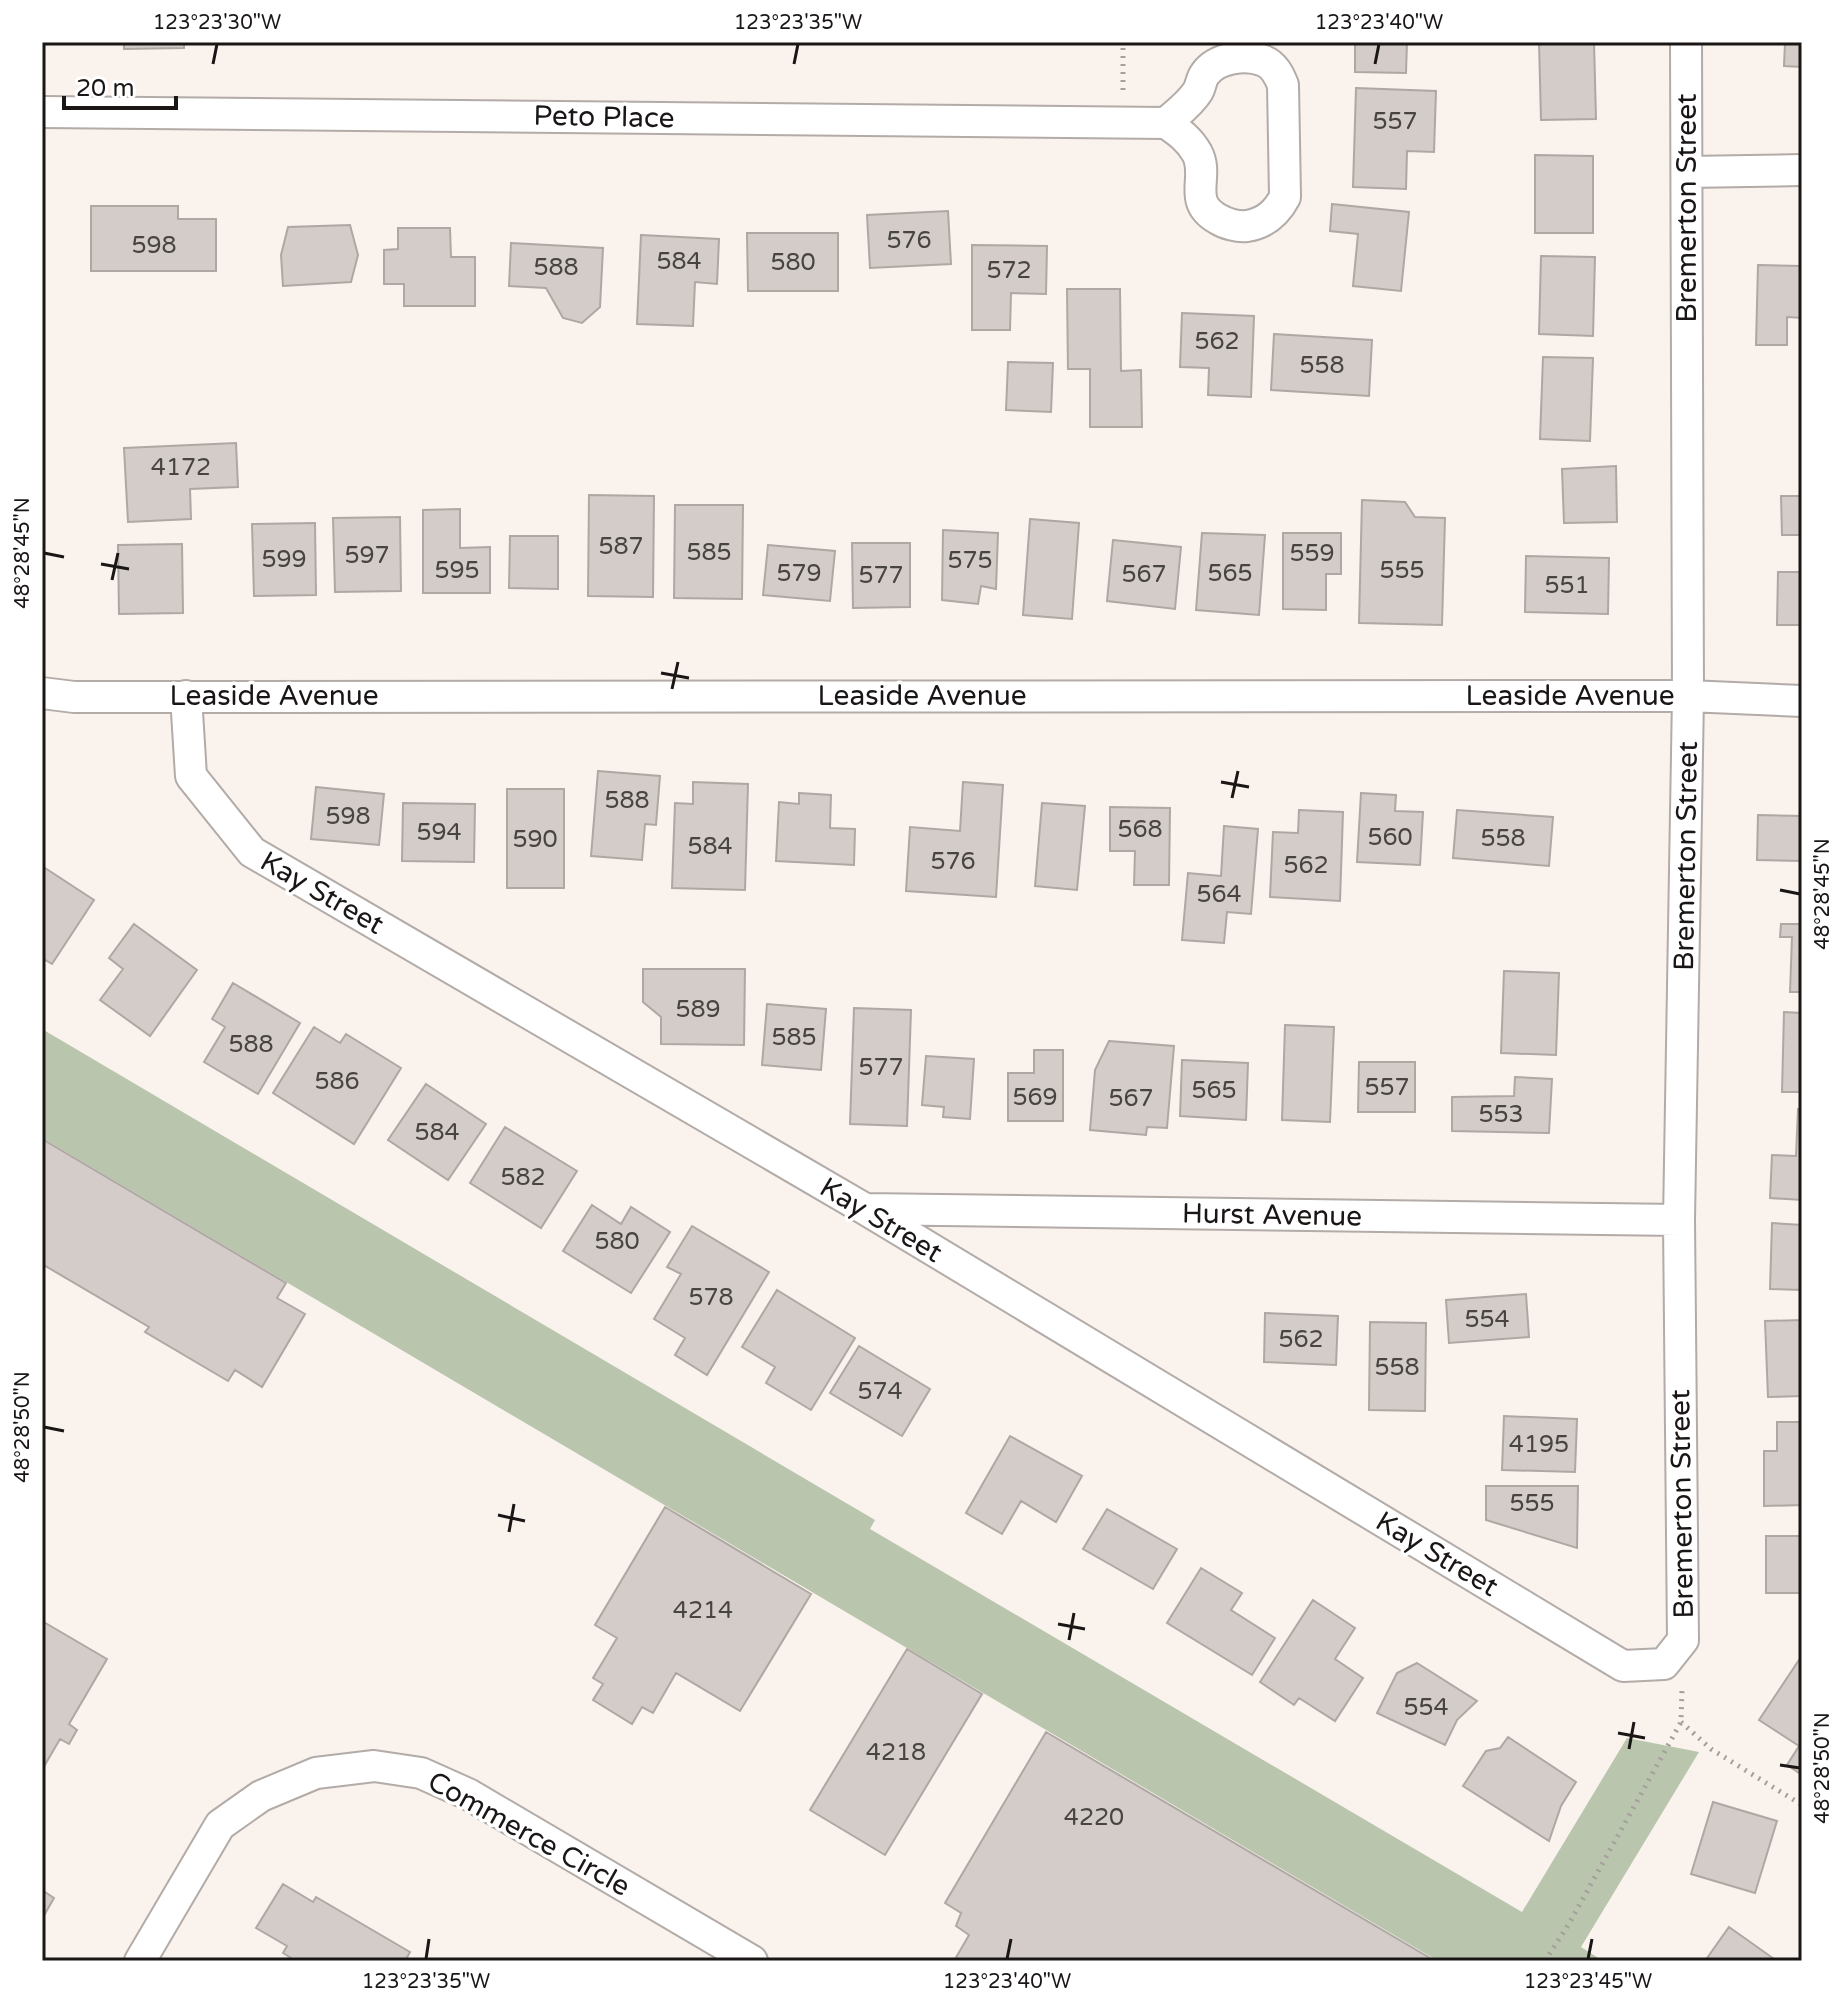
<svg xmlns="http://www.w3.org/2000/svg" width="1844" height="2003" font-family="'Varela Round',sans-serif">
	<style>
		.green { fill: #b9c5ad }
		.building { fill: #d3ccc8; stroke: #aea7a3; stroke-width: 2 }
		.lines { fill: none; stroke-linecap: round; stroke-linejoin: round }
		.minor-casing { stroke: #b2aba7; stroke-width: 34 }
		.path { stroke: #a49f9b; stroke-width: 5; stroke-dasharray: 2 6; stroke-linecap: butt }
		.minor { stroke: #fff; stroke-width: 30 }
		.ticks { fill: none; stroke: #191615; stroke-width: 3 }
		.labels { text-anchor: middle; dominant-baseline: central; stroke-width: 7; stroke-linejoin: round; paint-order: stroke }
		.number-label { font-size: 24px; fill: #484442 }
		.street-label { font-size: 28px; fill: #191615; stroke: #fff }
		.neatline { fill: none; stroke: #191615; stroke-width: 3 }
		.ticks-label { font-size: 20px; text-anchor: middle; fill: #191615 }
	</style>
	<rect width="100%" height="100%" fill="#f9f2ed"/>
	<path class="green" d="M42,1029L875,1520L870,1529L1522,1912L1627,1738L1699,1752L1581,1947L1603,1961H1438L42,1138Z"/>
	<path class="building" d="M124,42H184V48L124,49Z
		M1355,42H1407L1406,73L1355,72Z
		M1539,42H1594L1596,119L1541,120Z
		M1785,42H1802V67L1784,66Z
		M1356,88L1436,91L1434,152L1407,151L1406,189L1353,187Z
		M1535,155L1593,156V233H1535Z
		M1332,204L1409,212L1401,291L1353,286L1358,234L1330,231Z
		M91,206H178V219H216V271H91Z
		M948,211L951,264L870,268L867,215Z
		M350,225L358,255L351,282L283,286L281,255L288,227Z
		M398,228H450L451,257H475V306H404V284H384V250L398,249Z
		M747,233H838V291H748Z
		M641,235L719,239L717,284L695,282L693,326L637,324Z
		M511,243L603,248L600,307L582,323L563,318L546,288L509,286Z
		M972,245L1047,246L1046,294L1011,293L1010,330H972Z
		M1541,256L1595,257L1593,336L1539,334Z
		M1758,265L1802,266V318L1787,317V345H1756Z
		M1067,289H1120L1121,371L1141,370L1142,427H1090V369H1068Z
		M1182,313L1254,316L1251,397L1208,395L1209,368L1180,367Z
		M1274,334L1372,340L1369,396L1271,390Z
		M1543,357L1593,358L1590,441L1540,439Z
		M1008,362L1053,363L1051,412L1006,410Z
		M236,443L238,487L190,489L191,519L128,522L124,448Z
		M1801,451H1802V535H1782L1781,496H1802Z
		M1616,466L1617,522L1564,523L1562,469Z
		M589,495L654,496L653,597L588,596Z
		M1362,500L1405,502L1415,517L1445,518L1442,625L1359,623Z
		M675,505H743L742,599L674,598Z
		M460,509V548L490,547V593H423V510Z
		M400,517L401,591L335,592L333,518Z
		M1030,519L1079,523L1072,619L1023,615Z
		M315,523L316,595L254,596L252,524Z
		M943,530L998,533L996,589L981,586L978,604L942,600Z
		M1202,533L1265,535L1259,615L1196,610Z
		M1283,533H1341V574H1326V610L1283,609Z
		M510,536H558V589L509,588Z
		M1113,540L1181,547L1175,609L1107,601Z
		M852,543H910V607L853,608Z
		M182,544L183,613L119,614L118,545Z
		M768,545L835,551L830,601L763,595Z
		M1526,556L1609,558L1608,614L1525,612Z
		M1778,572H1802V625H1777Z
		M598,771L660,776L656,825L645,824L642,860L591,856Z
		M693,782L748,784L745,890L672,888L675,803L693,804Z
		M963,782L1003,785L996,897L906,891L910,827L960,831Z
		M316,787L384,794L379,845L311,839Z
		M507,789H564V888H507Z
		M799,793L831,795L830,828L855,829L854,865L776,861L779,802L799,804Z
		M1361,793L1396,795L1395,811L1423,812L1420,865L1357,862Z
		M403,803L475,804L474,862L402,861Z
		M1042,803L1085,806L1077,890L1035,886Z
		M1110,807L1170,808L1169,885H1134L1135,851H1110Z
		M1299,810L1343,812L1340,901L1270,897L1273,832L1298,833Z
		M1457,810L1553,817L1549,866L1453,858Z
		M1758,815L1802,816V861L1757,860Z
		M1224,826L1258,829L1251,914L1227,912L1224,943L1182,940L1188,873L1221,876Z
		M42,866L94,900L52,964L42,958Z
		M134,924L197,970L150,1036L100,1000L123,969L109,958Z
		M1781,924H1802V992H1790L1792,937H1780Z
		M643,969H745L744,1045L661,1044V1017L643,1002Z
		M1504,971L1559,973L1556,1055L1501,1053Z
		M233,983L300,1023L258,1094L204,1062L225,1027L212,1019Z
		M767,1004L826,1009L821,1070L762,1065Z
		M854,1008L911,1010L907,1126L850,1124Z
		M1784,1012L1802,1013V1092H1782Z
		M1285,1025L1334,1027L1330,1122L1282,1120Z
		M314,1027L340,1043L346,1034L401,1068L354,1144L273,1093Z
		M1109,1041L1174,1046L1167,1128L1147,1127L1146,1135L1090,1130L1095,1070Z
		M1034,1050H1063V1121H1008V1073H1034Z
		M926,1056L974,1059L970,1119L943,1117L944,1107L922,1105Z
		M1182,1060L1248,1063L1246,1120L1180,1116Z
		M1359,1062H1415V1112H1358Z
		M1515,1077L1552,1079L1549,1133L1452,1131V1097L1514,1096Z
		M426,1084L486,1124L448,1180L388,1140Z
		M1798,1109H1802V1200L1770,1198L1772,1155L1796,1156Z
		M505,1127L577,1171L541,1228L470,1183Z
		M42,1139L286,1283L277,1298L305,1314L262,1387L235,1370L228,1381L145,1332L149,1327L42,1264Z
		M592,1205L621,1224L631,1207L670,1232L631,1293L563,1251Z
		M1772,1223L1802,1225V1290L1770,1289Z
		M692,1226L769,1272L707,1375L675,1355L685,1338L654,1319L681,1274L667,1267Z
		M777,1290L855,1338L811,1410L766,1383L775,1367L742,1347Z
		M1526,1294L1529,1337L1449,1343L1446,1300Z
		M1265,1313L1338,1316L1336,1365L1264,1362Z
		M1802,1320V1396L1768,1397L1765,1321Z
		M1370,1322L1426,1323L1425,1411L1369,1410Z
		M859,1346L930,1389L902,1436L830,1393Z
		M1504,1416L1577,1419L1575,1472L1502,1470Z
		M1777,1422H1802V1505L1764,1506V1451H1777Z
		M1010,1436L1082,1476L1056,1522L1021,1501L1002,1534L966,1513Z
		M1486,1486H1578L1577,1548L1486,1520Z
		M665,1507L811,1594L740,1711L676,1673L653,1713L642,1707L632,1724L593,1700L603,1684L593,1678L617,1638L595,1625Z
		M1107,1509L1177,1549L1153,1589L1083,1549Z
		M1766,1536H1802V1593H1766Z
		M1201,1568L1242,1593L1231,1610L1275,1638L1252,1675L1167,1623Z
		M1313,1600L1355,1628L1335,1659L1363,1678L1335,1721L1299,1698L1294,1705L1260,1682Z
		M42,1621L107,1659L69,1724L77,1730L69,1744L60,1739L42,1770Z
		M907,1649L982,1694L885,1855L810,1810Z
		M1799,1660L1802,1662V1775L1787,1765L1799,1746L1759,1720Z
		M1417,1663L1477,1701L1457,1720L1445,1745L1377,1713L1397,1673Z
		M1046,1732L1435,1961H954L969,1935L956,1926L961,1913L945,1903Z
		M1508,1737L1576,1782L1561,1806L1549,1841L1463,1786L1486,1751L1500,1748Z
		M1713,1802L1777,1821L1755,1893L1691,1874Z
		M283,1884L313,1902L316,1897L410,1952L405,1961H296L283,1953L287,1946L256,1928Z
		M42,1890L54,1898L42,1919Z
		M1729,1927L1777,1961H1705Z"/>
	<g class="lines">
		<defs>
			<path id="minor" d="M42,112L1166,123C1179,132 1189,139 1197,153C1210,177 1186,201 1218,219C1226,224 1238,227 1247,226C1266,223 1277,212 1285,197L1283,85C1279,75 1274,65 1264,61C1246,53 1216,58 1205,74C1201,79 1201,86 1198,91C1190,104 1177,113 1166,123
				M1687,172L1802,170
				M42,693L74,697L1688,696L1802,701
				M186,696L191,776L252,852L865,1209L1623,1666L1664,1664L1683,1640L1679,1220L1688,696L1686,42
				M865,1209L1679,1220
				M140,1961L220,1825L261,1796L316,1773L374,1766L421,1773L468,1794L752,1961"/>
		</defs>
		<use href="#minor" class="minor-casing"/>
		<path class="path" d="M1123,90V42
			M1681,1722L1711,1749L1802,1805
			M1545,1961L1570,1922L1681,1722L1682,1690"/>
		<use href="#minor" class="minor"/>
	</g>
	<path class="ticks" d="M213,64L217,44M794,64L798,44M1375,64L1379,44M44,553L64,557M101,564L129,569M112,580L118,553M661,673L689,678M672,689L678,662M1221,782L1249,787M1232,798L1238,771M1780,890L1800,894M44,1427L64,1431M498,1515L525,1521M509,1532L514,1504M1058,1624L1085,1629M1069,1640L1074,1613M1618,1733L1645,1738M1629,1749L1634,1722M1780,1765L1800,1768M426,1959L429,1939M1007,1959L1011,1939M1588,1959L1592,1939"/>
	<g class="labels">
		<g class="number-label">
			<text x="1395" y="121">557</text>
			<text x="909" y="240">576</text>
			<text x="154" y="245">598</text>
			<text x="679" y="261">584</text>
			<text x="793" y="262">580</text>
			<text x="556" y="267">588</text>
			<text x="1009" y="270">572</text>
			<text x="1217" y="341">562</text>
			<text x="1322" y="365">558</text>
			<text x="181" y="467">4172</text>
			<text x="621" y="546">587</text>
			<text x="709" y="552">585</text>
			<text x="1312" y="553">559</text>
			<text x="367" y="555">597</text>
			<text x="284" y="559">599</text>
			<text x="970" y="560">575</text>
			<text x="457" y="570">595</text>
			<text x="1402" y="570">555</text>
			<text x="799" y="573">579</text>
			<text x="1230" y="573">565</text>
			<text x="1144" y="574">567</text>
			<text x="881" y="575">577</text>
			<text x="1567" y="585">551</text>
			<text x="627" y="800">588</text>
			<text x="348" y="816">598</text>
			<text x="1140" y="829">568</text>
			<text x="439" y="832">594</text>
			<text x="1390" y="837">560</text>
			<text x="1503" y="838">558</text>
			<text x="535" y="839">590</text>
			<text x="710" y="846">584</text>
			<text x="953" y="861">576</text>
			<text x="1306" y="865">562</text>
			<text x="1219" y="894">564</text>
			<text x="698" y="1009">589</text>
			<text x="794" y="1037">585</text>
			<text x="251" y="1044">588</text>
			<text x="881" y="1067">577</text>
			<text x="337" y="1081">586</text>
			<text x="1387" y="1087">557</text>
			<text x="1214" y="1090">565</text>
			<text x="1035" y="1097">569</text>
			<text x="1131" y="1098">567</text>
			<text x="1501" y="1114">553</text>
			<text x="437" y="1132">584</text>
			<text x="523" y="1177">582</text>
			<text x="617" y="1241">580</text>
			<text x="711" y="1297">578</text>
			<text x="1487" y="1319">554</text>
			<text x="1301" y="1339">562</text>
			<text x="1397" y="1367">558</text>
			<text x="880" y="1391">574</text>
			<text x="1539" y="1444">4195</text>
			<text x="1532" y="1503">555</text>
			<text x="703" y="1610">4214</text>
			<text x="1426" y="1707">554</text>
			<text x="896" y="1752">4218</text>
			<text x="1094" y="1817">4220</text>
		</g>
		<g class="street-label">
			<text transform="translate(604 117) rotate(1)">Peto Place</text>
			<text transform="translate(1687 208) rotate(-90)">Bremerton Street</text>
			<text x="274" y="696">Leaside Avenue</text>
			<text x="922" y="696">Leaside Avenue</text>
			<text x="1570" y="696">Leaside Avenue</text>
			<text transform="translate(1686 856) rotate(-89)">Bremerton Street</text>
			<text transform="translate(322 893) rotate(30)">Kay Street</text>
			<text transform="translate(1272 1215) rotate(1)">Hurst Avenue</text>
			<text transform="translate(881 1220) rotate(31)">Kay Street</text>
			<text transform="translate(1682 1504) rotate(-91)">Bremerton Street</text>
			<text transform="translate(1437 1554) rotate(31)">Kay Street</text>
			<text transform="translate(529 1834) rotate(29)">Commerce Circle</text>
		</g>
	</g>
	<rect width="1844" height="2003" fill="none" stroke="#ffffff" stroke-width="88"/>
	<path d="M64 96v12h112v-12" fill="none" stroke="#191615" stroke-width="4"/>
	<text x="76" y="96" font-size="24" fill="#191615" stroke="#ffffff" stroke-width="6" paint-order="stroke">20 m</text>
	<rect x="44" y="44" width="1756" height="1915" class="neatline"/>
	<g class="ticks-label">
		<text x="217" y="29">123°23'30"W</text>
		<text x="798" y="29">123°23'35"W</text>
		<text x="1379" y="29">123°23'40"W</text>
		<text transform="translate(22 553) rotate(-90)" y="7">48°28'45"N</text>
		<text transform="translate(1822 894) rotate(-90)" y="7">48°28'45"N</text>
		<text transform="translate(22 1427) rotate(-90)" y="7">48°28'50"N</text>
		<text transform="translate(1822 1768) rotate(-90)" y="7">48°28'50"N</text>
		<text x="426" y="1988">123°23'35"W</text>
		<text x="1007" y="1988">123°23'40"W</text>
		<text x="1588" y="1988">123°23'45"W</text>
	</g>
</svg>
